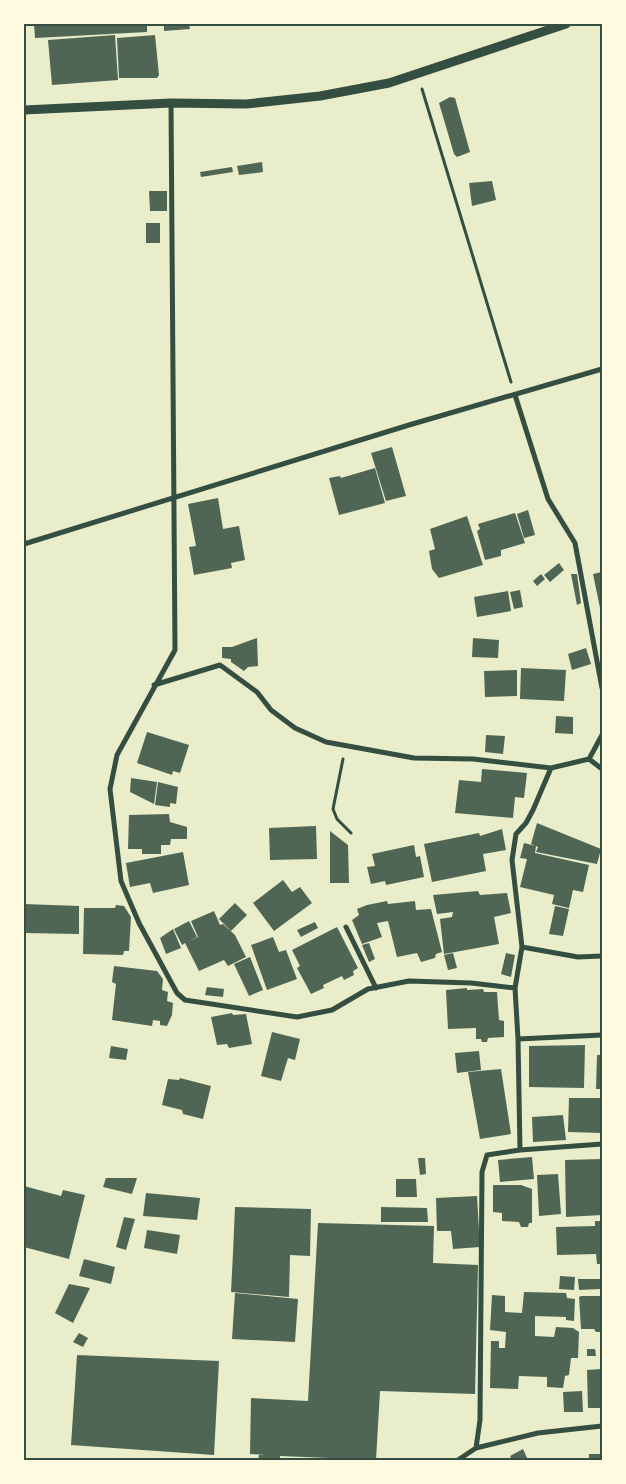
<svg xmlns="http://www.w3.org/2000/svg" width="626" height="1484" font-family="'Public Sans',sans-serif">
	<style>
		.building { fill: #4f6655 }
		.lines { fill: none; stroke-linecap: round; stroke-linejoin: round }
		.path { stroke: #344e41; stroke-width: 3 }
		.minor { stroke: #344e41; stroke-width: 5 }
		.tertiary { stroke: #344e41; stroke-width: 9 }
		.neatline { fill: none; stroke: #344e41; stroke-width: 2 }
	</style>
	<rect width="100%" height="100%" fill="#e9edc9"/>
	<path class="building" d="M34,24H147V32L35,38Z
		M164,24H189L190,29L164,31Z
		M115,35L118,80L52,85L48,40Z
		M155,35L159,75L157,78H119L117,38Z
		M450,97L455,98L470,152L457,157L454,154L439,103Z
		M262,162L263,172L239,175L237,166Z
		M232,167L233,172L201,177L200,172Z
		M492,181L496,200L472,206L469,183Z
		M149,191H167V211H150Z
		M146,223H160V243H146Z
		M392,447L406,496L386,501L371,453Z
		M375,468L385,503L339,515L329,478L340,476L341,478Z
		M218,498L223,529L239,526L245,560L231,563L232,568L194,575L189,547L196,546L188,504Z
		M528,510L535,535L524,538L517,514Z
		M515,513L525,543L501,550V556L485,560L477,531L480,529L478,524Z
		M467,516L483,565L439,578L432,569L429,551L435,549L430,529Z
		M559,563L564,570L550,582L544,575Z
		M602,572V607L600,608L593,574Z
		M541,574L545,579L537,586L533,581Z
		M571,574H577L581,603L577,605Z
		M520,590L523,607L514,609L510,592Z
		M508,591L511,611L477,617L474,597Z
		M257,638L258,666L248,667L244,671L231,662V659L222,658V647H232Z
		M473,638L499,640L498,658L472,657Z
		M586,648L591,664L572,670L568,654Z
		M521,668L566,670L564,701L520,699Z
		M517,670V696L485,697L484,671Z
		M556,716L573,717V734L555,733Z
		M147,732L189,745L180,773L173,771L172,775L137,763Z
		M486,735L505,736L503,754L485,752Z
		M482,769L527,773L524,798L515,797L513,818L455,813L459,780L481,782Z
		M131,778L157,782L154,804L130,792Z
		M158,782L178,787L176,804L170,803V807L155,805Z
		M169,814L170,822L187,827V839H171L170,845H161V854H142V849H128L129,815Z
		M537,823L601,849L597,864L536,852L538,847L531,844Z
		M316,826L317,859L270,860L269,828Z
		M502,829L506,850L483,854L486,871L432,882L424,844L479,833L480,836Z
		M330,831L348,845L349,883H330Z
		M524,843L536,846L535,853L589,865L583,892L573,890L569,908L552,904L554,895L520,887L527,859L520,858Z
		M414,845L416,857L420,856L424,877L386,885L385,881L371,884L367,867L375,866L372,854Z
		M183,852L189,885L153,893L150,883L130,887L126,863Z
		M283,880L292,892L300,887L312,903L274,931L253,903Z
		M478,891L480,895L507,893L511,913L494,917L499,944L444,954L440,919L452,917L453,912L437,914L433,895Z
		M387,901L388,904L415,901L416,910L431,909L442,952L436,954L435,958L421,962L417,953L397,957L388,921L377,923L382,937L362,944L352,920L359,915L357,909L367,905Z
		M235,903L247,915L231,931L219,919Z
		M24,904L79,906V934L24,933Z
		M116,905L124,906L131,917L129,951H124L123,955L83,954L84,908H115Z
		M555,906L569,909L563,936L549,934Z
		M214,911L220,925L223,924L235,935L246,957L228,966L224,960L199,971L185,943L182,945L174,929L189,921L197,937L188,942L198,937L191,921Z
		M315,922L318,928L301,937L297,930Z
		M337,927L358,968L353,971L354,975L344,980L342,976L323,985L324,988L311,994L297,968L300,966L292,950Z
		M173,929L181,948L166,954L160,938Z
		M273,937L279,952L286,950L297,979L267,990L251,945Z
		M369,943L375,959L369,962L362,945Z
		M453,953L457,968L448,970L444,955Z
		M506,953L515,955L511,977L501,974Z
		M250,957L263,990L249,996L234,964Z
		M114,966L157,971L163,979L162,990L168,992L167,1001L173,1003L172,1015L167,1026L160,1025V1021L153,1020L152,1026L112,1020L116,984L112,982Z
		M207,987L224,989L223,997L205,995Z
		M467,988V990L483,989L484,992H497L499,1020L504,1021V1037L488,1038L487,1042H482L481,1039H476V1028L448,1029L446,990Z
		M232,1013L233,1015L246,1014L252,1044L229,1048L227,1044L217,1045L211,1017Z
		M272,1032L300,1039L295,1060L288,1058L281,1081L261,1076Z
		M585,1045L584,1088L529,1087V1046Z
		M111,1046L128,1049L126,1060L109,1058Z
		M479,1051L481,1070L457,1073L455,1053Z
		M597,1055H602V1089H596Z
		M501,1069L511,1134L480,1139L468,1072Z
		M180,1078L211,1086L203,1119L183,1114L182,1110L162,1105L168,1079L179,1080Z
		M569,1098H602V1133L568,1132Z
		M563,1115L566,1140L533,1142L532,1117Z
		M532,1157L534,1179L500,1182L498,1160Z
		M418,1158H425L426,1174L420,1175Z
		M602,1159V1215L566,1217L565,1160Z
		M558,1174L561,1214L539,1216L537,1175Z
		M106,1178H137L132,1194L103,1187Z
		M396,1179H416L417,1197H396Z
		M493,1185H521L532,1189V1223H529L528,1227H521L519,1222L502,1221V1213L493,1212Z
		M24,1186L61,1196L63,1190L85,1195L69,1259L24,1247Z
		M146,1193L200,1198L197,1220L143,1216Z
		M477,1196L480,1247L453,1249L451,1231H437L436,1198Z
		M235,1207L311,1209L310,1256L290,1255L289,1297L231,1292L233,1253L274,1255L233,1253Z
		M381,1207L427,1208L428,1222H381Z
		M124,1217L135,1219L126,1250L116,1247Z
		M595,1221H602V1264H597L596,1254L557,1255L556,1227L595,1226Z
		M318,1223L434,1226L433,1263L478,1265L475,1394L380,1391L376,1460L280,1456V1460H258L259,1455H267L250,1454L251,1398L308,1401Z
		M147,1230L180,1235L177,1254L144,1248Z
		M84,1259L115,1267L111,1284L79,1276Z
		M560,1276L575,1277L574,1290L559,1289Z
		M578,1279H600V1289L579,1290Z
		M69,1284L90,1288L73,1323L55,1313Z
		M524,1292L566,1293L567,1298L575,1299L574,1321L566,1320V1317L535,1316V1336L554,1337L556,1327L573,1328L579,1332L578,1358H571L569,1375L565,1376L563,1388L547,1387V1377L519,1376L518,1389L490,1388L491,1341H499V1348H505L506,1332L490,1330L492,1295L505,1296V1312L522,1313Z
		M235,1293L298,1299L295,1342L232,1339Z
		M581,1296H602V1332H596L594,1329H581L579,1297Z
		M79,1333L88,1338L83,1347L73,1342Z
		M587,1349H595L596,1356H587Z
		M77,1355L219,1361L214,1455L71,1445Z
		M602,1369V1408H588L587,1370Z
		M582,1391L583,1412H564L563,1392Z
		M523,1449L528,1460H512L510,1456Z
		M589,1454H602V1460H589Z"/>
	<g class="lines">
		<path class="path" d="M422,89L511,382
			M343,759L333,809L337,819L351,833"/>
		<path class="minor" d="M171,103L175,650L117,755L110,789L121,881L139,923L177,993L185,1000L297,1017L332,1010L368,989L409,981L471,983L515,988
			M515,395L548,499L575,543L602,688
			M24,544L409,425L602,369
			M154,685L220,665L257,692L271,710L295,728L326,742L414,758L473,759L551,768
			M589,759L602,769
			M346,927L376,988
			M522,947L512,860L516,834L526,823L533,810L551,768L589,759L602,735
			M518,1039L602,1035
			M520,1150L602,1144
			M476,1448L480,1420L482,1172L487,1155L520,1150L518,1039L515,988L522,947L578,957L602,956
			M458,1460L476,1448L538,1433L602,1426"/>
		<path class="tertiary" d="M24,110L171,103L246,104L320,96L389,83L566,24"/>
	</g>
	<rect width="626" height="1484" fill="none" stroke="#fefae0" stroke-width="50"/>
	<rect x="25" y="25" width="576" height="1434" class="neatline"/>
</svg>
